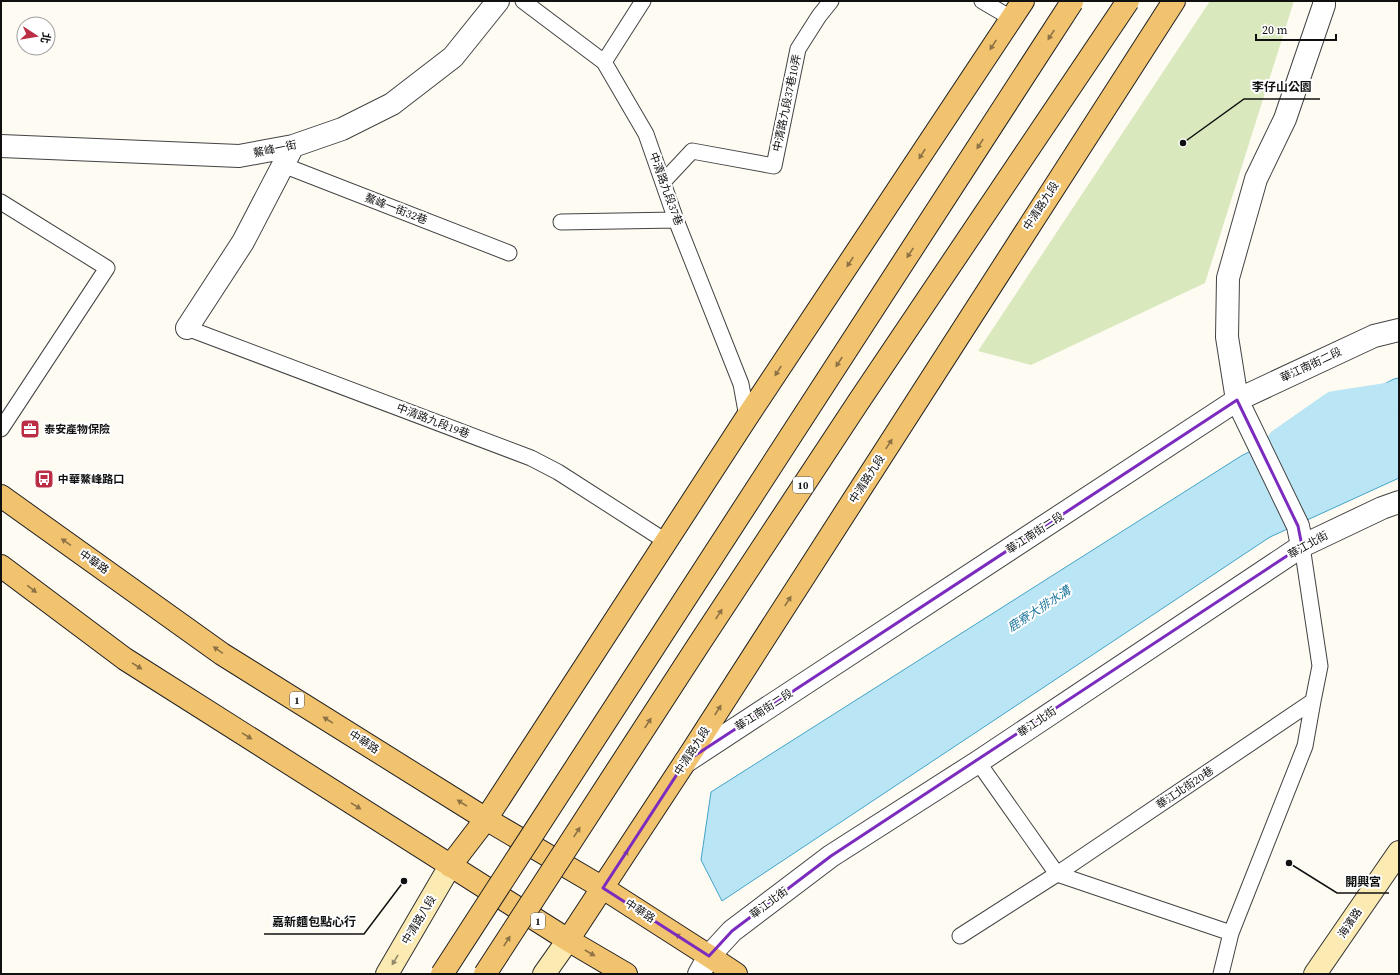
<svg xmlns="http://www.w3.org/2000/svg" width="1400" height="975" font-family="'Source Serif 4','Noto Sans TC',serif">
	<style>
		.green { fill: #d9e8bd }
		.water { fill: #b9e5f4; stroke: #43a3c8 }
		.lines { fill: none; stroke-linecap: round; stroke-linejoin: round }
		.canal { stroke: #b9e5f4; stroke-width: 28 }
		.lane-casing { stroke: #434343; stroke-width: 17 }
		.street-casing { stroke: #434343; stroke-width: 24 }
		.secondary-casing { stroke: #323232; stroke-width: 24 }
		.primary-casing { stroke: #212121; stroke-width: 24 }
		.lane { stroke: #fff; stroke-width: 15 }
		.street { stroke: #fff; stroke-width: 22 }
		.secondary { stroke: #fbeab1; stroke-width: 22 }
		.primary { stroke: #f2c36f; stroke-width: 22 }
		.primary-bridge-casing { stroke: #212121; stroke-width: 24; stroke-linecap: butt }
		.primary-bridge { stroke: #f2c36f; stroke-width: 22 }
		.oneway { fill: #8c7244 }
		.oneway2 { fill: #918869 }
		.marked { fill: none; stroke: #7b2cbf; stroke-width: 3; stroke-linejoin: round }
		.labels { text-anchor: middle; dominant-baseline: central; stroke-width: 4; stroke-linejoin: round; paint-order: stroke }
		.shield { fill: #fff; stroke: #585858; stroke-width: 1 }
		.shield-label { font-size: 10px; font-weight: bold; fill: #101010 }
		.street-label { font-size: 11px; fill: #101010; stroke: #fff }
		.poi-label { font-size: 11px; font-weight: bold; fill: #101010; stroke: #fff; text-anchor: start }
		.water-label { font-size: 12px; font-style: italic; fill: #1d759d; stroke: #fff }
		.leader { fill: none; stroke: #101010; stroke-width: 1.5 }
		.callout-dot { fill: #101010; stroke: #fff; stroke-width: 1.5 }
		.callout-label { font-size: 12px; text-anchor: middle; font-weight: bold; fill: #101010; stroke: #fff; stroke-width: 4; stroke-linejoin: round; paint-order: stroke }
	</style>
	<rect width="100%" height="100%" fill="#fefbf3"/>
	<path class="green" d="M1210,1H1294L1205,283L1031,365L978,351Z"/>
	<path class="water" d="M1399,378V478L1270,537L722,901L701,860L711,792L1241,456L1394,379Z"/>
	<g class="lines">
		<path class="canal" d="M1281,442L1334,405L1399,395"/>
		<defs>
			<path id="lane" d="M523,1L604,62L646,134L676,220L741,384L747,417
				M982,1L1011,18
				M604,62L643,1
				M283,165L509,253
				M663,182L692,151L774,166L798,49L819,16L831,1
				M1,202L107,268L1,429
				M561,222L676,220
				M187,328L531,458L558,472L667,542
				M978,762L1057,874L1231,933
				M960,936L1057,874L1313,701
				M1221,974L1231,933L1305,746L1313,701L1320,666L1302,546"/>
			<path id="street" d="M1,146L239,156L293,146L342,129L392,104L453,57L498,1
				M187,328L243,242L293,146
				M1302,546L1298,526L1237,400L1227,337L1228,278L1256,179L1285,119L1324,5V1
				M685,762L1237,400L1374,336L1399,330
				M699,974L709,956L732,931L831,856L978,762L1302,546L1382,508L1399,502"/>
			<path id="secondary" d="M387,974L450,866
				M544,974L568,940
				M1315,974L1399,852"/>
			<path id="primary" d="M1,496L222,654L486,819L603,888L709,956L736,974
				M1,566L125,659L568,940L626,974
				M450,866L486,819L747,417L1023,1
				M568,940L685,762L1174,1"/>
		</defs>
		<use href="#lane" class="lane-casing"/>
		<use href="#street" class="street-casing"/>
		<use href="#secondary" class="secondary-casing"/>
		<use href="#primary" class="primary-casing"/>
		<use href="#lane" class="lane"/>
		<use href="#street" class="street"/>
		<use href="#secondary" class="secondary"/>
		<use href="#primary" class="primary"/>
		<defs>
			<path id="primary-bridge" d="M442,974L1072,2
				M485,974L697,647L859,401L1128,1"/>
		</defs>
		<use href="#primary-bridge" class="primary-bridge-casing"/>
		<use href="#primary-bridge" class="primary-bridge"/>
	</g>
	<defs><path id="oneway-solid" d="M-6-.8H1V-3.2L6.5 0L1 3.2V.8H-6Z"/></defs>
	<g class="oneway">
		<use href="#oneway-solid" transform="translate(1051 35) rotate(123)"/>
		<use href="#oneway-solid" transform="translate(993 45) rotate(123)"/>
		<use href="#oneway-solid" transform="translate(980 144) rotate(123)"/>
		<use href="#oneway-solid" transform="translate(922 154) rotate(123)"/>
		<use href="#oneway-solid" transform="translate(910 253) rotate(123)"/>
		<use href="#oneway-solid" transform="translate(850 262) rotate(123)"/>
		<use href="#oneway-solid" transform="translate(839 362) rotate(123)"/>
		<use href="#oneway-solid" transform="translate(778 371) rotate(123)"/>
		<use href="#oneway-solid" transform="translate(889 444) rotate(-57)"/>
		<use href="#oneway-solid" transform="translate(66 542) rotate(-145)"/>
		<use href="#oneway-solid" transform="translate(32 589) rotate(37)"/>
		<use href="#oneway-solid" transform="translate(788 601) rotate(-57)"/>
		<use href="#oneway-solid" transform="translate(719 614) rotate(-57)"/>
		<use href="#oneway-solid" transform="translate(218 650) rotate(-145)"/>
		<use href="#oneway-solid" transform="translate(137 666) rotate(32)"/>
		<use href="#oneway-solid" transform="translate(718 710) rotate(-57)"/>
		<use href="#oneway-solid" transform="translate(328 720) rotate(-148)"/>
		<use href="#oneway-solid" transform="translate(648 723) rotate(-57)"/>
		<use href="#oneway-solid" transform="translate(247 736) rotate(32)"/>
		<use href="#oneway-solid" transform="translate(462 803) rotate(-148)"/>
		<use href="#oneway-solid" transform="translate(356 806) rotate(32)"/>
		<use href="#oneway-solid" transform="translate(577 832) rotate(-57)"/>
		<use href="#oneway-solid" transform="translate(625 855) rotate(-57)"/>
		<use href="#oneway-solid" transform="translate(680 937) rotate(-147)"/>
		<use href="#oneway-solid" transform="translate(507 941) rotate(-57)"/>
		<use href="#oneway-solid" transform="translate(590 953) rotate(30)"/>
	</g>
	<use class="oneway2" href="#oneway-solid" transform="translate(395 960) rotate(121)"/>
	<path class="marked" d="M1237,400L1298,526L1302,546L831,856L732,931L709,956L603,888L685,762Z"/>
	<defs>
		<symbol id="office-square" viewBox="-11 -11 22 22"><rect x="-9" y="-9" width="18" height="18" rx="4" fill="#bb2d44" stroke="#fff"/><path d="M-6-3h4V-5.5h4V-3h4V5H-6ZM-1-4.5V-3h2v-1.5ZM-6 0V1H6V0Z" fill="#fff"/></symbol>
		<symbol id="bus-square" viewBox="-11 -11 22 22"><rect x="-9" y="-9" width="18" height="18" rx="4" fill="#bb2d44" stroke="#fff"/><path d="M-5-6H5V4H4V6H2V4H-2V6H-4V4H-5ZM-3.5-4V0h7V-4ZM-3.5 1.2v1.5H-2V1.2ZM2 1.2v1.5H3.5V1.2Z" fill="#fff"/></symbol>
	</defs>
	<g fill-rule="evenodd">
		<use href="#office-square" x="19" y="418" width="22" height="22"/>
		<use href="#bus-square" x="33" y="468" width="22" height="22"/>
	</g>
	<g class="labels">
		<g class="shield">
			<rect x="793" y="477" width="20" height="16" rx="3"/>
			<rect x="290" y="692" width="14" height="16" rx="3"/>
			<rect x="531" y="913" width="14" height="16" rx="3"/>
		</g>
		<g class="shield-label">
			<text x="803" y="485">10</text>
			<text x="297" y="700">1</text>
			<text x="538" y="921">1</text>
		</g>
		<g class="street-label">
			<text transform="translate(787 103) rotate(-78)">中清路九段37巷10弄</text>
			<text transform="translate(275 149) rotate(-12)">鰲峰一街</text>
			<text transform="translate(666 189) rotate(70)">中清路九段37巷</text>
			<text transform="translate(1041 206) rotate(-57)">中清路九段</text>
			<text transform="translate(396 209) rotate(21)">鰲峰一街32巷</text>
			<text transform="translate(1311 365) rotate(-25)">華江南街二段</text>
			<text transform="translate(433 421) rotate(21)">中清路九段19巷</text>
			<text transform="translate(867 479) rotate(-57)">中清路九段</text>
			<text transform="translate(1035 533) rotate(-33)">華江南街二段</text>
			<text transform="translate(1308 545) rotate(-29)">華江北街</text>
			<text transform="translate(94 562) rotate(35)">中華路</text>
			<text transform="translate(764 710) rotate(-33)">華江南街二段</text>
			<text transform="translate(1037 722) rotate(-34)">華江北街</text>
			<text transform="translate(364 742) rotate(32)">中華路</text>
			<text transform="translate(692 751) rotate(-57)">中清路九段</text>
			<text transform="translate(1185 788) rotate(-34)">華江北街20巷</text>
			<text transform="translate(769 903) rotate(-37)">華江北街</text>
			<text transform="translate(640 911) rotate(33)">中華路</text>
			<text transform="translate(419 920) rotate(-59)">中清路八段</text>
			<text transform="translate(1350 923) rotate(-56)">海濱路</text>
		</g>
		<g class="poi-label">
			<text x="44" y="429">泰安產物保險</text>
			<text x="58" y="479">中華鰲峰路口</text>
		</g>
		<g class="water-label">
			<text transform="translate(1039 609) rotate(-33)">鹿寮大排水溝</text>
		</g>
	</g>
	<path class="leader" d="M1183 143L1244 99H1320M1289 863L1337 893H1389M404 881L364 934H264"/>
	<g class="callout-dot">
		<circle cx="1183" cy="143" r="4"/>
		<circle cx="1289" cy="863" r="4"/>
		<circle cx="404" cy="881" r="4"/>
	</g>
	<g class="callout-label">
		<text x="1282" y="91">李仔山公園</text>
		<text x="1363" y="886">開興宮</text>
		<text x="314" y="926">嘉新麵包點心行</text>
	</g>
	<rect width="1400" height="975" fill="none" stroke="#101010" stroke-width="4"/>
	<g transform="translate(36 36) rotate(102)"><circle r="19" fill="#ffffff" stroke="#9f9f9f"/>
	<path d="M0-3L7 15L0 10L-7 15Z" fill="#bb2d44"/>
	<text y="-6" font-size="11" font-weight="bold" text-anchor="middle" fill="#101010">北</text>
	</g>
	<path d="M1256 34v6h80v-6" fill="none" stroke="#101010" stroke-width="2"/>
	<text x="1262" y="34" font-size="12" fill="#101010" stroke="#ffffff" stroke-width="3" paint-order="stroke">20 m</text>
</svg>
